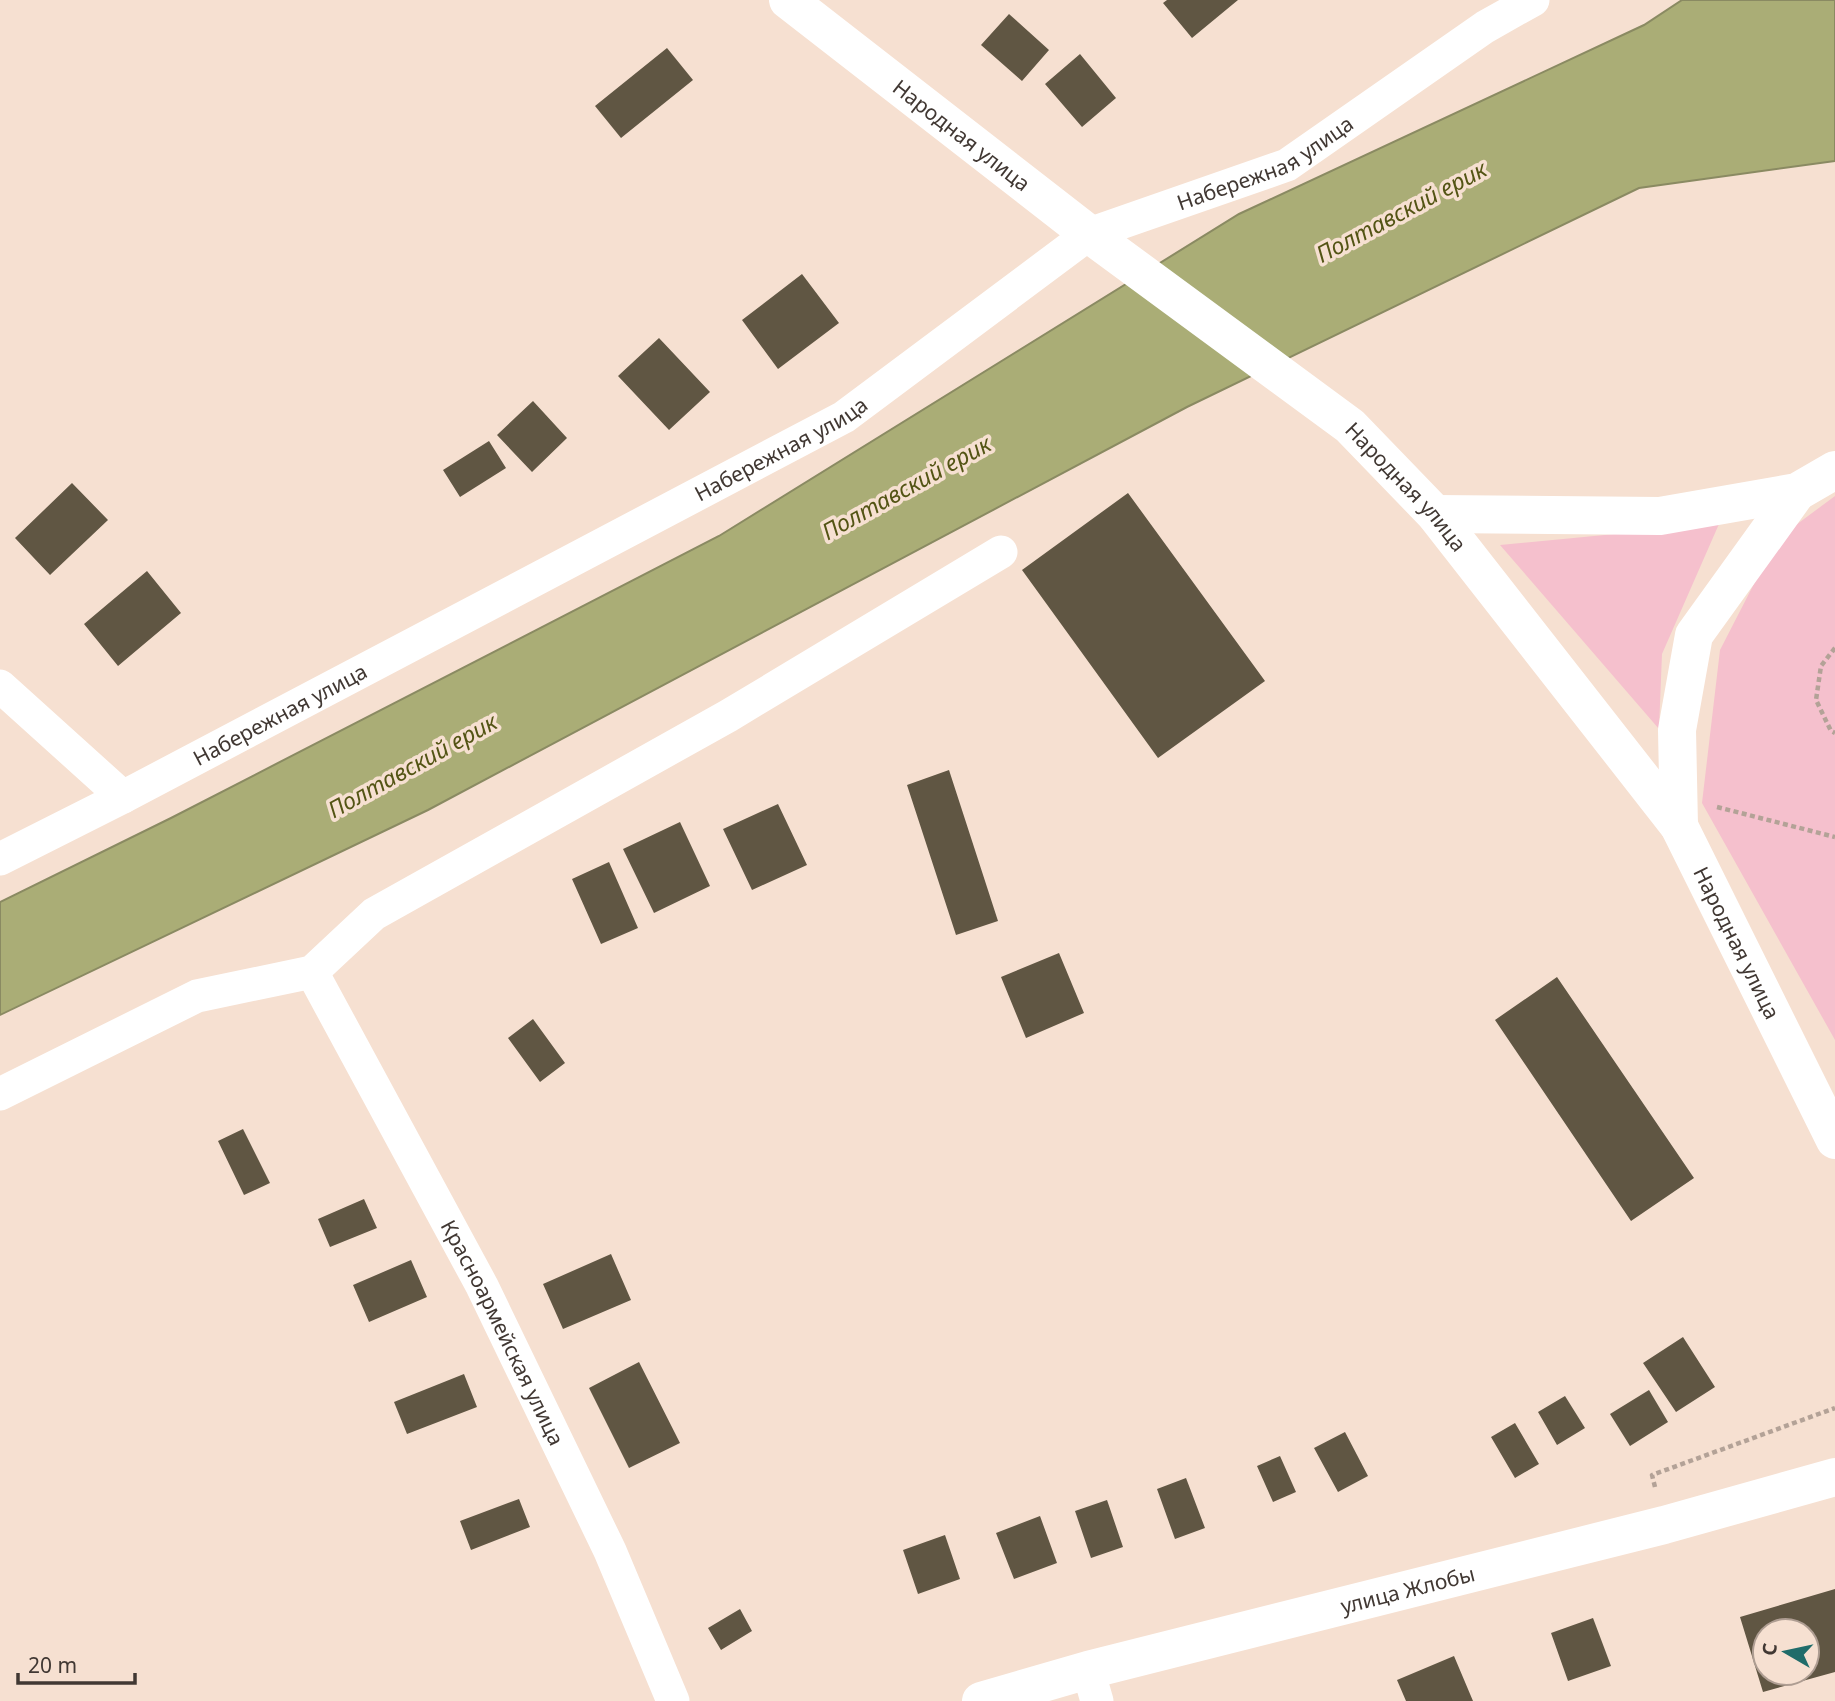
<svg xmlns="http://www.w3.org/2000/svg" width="1835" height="1701" font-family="'Noto Sans',sans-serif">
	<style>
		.green { fill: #f5c0cd }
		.water { fill: #aaad76; stroke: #8a8a62; stroke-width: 2 }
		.building { fill: #605643; fill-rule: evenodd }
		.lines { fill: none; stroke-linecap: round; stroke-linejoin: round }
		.path { stroke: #b3a297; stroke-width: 4.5; stroke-dasharray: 5 3.5; stroke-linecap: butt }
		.minor { stroke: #fff; stroke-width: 33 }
		.tertiary { stroke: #fff; stroke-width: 38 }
		.secondary { stroke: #fff; stroke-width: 38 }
		.labels { text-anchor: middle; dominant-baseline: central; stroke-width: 7; stroke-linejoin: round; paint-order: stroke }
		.street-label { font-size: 21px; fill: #413833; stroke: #f6e0d1 }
		.water-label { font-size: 23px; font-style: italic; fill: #535414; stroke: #f6e0d1 }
	</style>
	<rect width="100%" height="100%" fill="#f6e0d1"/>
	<path class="green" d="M1835,496V1040L1702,803L1720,650L1777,539Z
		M1719,524L1662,654L1659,729L1500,545Z"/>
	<path class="water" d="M1682,0H1835V161L1639,188L1187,407L428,810L0,1015V902L171,818L719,536L1239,214L1644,25Z"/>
	<path class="building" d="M1167,0H1238L1192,38L1163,3Z
		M1009,14L1049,50L1022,81L981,45Z
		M667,48L693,80L621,138L595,106Z
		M1080,54L1116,98L1082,127L1045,84Z
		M802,274L839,323L778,369L742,320Z
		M659,338L710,392L669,430L618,376Z
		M533,401L567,438L532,472L497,435Z
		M489,441L506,468L460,497L443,470Z
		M72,483L108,520L50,575L15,538Z
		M1128,493L1265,681L1158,758L1022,570Z
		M147,571L181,613L118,666L84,624Z
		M949,770L998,921L956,935L907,785Z
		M778,804L807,865L752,890L723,829Z
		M680,822L710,886L654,913L623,849Z
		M609,862L638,928L601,944L572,879Z
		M1059,953L1084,1013L1026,1038L1001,977Z
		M1557,977L1694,1178L1631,1221L1495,1020Z
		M533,1019L565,1063L540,1082L508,1038Z
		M243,1129L270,1183L244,1195L218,1141Z
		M364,1199L377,1228L330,1247L318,1219Z
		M611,1254L631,1300L563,1329L543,1284Z
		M411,1260L427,1297L369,1322L353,1285Z
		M1683,1337L1715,1387L1676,1412L1643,1363Z
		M639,1362L680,1443L629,1468L589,1388Z
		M464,1374L477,1407L407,1434L394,1402Z
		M1649,1390L1668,1422L1630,1446L1610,1414Z
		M1565,1396L1585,1428L1557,1445L1538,1412Z
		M1515,1423L1539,1464L1515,1478L1491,1437Z
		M1345,1432L1368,1476L1338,1492L1314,1448Z
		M1280,1456L1296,1492L1273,1502L1257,1466Z
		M1186,1478L1205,1528L1175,1539L1157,1489Z
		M519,1499L530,1527L471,1550L460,1521Z
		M1107,1500L1123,1547L1091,1558L1075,1511Z
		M1040,1516L1057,1563L1014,1579L996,1533Z
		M945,1535L960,1579L918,1594L903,1550Z
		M1835,1589V1672L1763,1692L1740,1617ZM1765,1631H1807V1673H1765Z
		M740,1609L752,1631L721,1650L708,1628Z
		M1593,1618L1611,1666L1568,1681L1551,1633Z
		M1454,1656L1473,1701H1406L1397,1680Z"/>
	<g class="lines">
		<path class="path" d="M1835,648L1821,666L1816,700L1831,731L1835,733
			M1717,807L1835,837
			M1655,1487L1652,1475L1835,1408"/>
		<g class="minor">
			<path d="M0,686L123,797"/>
			<path id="s1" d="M0,859L123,797L844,417L1089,234L1287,165L1485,27L1533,0"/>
			<path id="s2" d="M312,972L482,1286L610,1551L673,1701"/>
			<path d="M0,1094L197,996L312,972L374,914L728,716L1001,552"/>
			<path d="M1088,1670L1097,1701"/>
		</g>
		<g class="tertiary">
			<path d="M1435,514L1660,516L1797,492L1835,470"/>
			<path d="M1679,826L1677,730L1694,635L1797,492"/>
			<path id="s3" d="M981,1701L1088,1670L1664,1525L1835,1477"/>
		</g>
		<path class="secondary" id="s4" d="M788,0L1089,234L1350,426L1435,514L1679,826L1835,1140"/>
	</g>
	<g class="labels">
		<g class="street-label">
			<text stroke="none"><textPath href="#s4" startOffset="220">Народная улица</textPath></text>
			<text stroke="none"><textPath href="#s1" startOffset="1449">Набережная улица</textPath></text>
			<text stroke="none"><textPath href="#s1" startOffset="882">Набережная улица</textPath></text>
			<text stroke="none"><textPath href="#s4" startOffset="788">Народная улица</textPath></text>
			<text stroke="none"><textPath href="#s1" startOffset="315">Набережная улица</textPath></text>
			<text stroke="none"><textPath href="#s4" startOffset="1354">Народная улица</textPath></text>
			<text stroke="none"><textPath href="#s2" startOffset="408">Красноармейская улица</textPath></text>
			<text stroke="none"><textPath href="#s3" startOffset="441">улица Жлобы</textPath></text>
		</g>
		<g class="water-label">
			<text transform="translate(1401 211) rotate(-28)">Полтавский ерик</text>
			<text transform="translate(906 487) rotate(-29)">Полтавский ерик</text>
			<text transform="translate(412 765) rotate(-29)">Полтавский ерик</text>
		</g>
	</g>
	<g transform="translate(1786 1652) rotate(279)"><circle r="33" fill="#f6e0d1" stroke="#ae9d92" stroke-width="2"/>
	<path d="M0-5L12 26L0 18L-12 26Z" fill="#206c6a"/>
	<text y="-10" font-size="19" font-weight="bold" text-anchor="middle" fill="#413833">С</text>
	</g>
	<path d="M18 1673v10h117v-10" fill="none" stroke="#413833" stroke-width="3.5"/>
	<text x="28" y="1673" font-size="21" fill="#413833" stroke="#f6e0d1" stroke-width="5" paint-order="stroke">20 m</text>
</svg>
